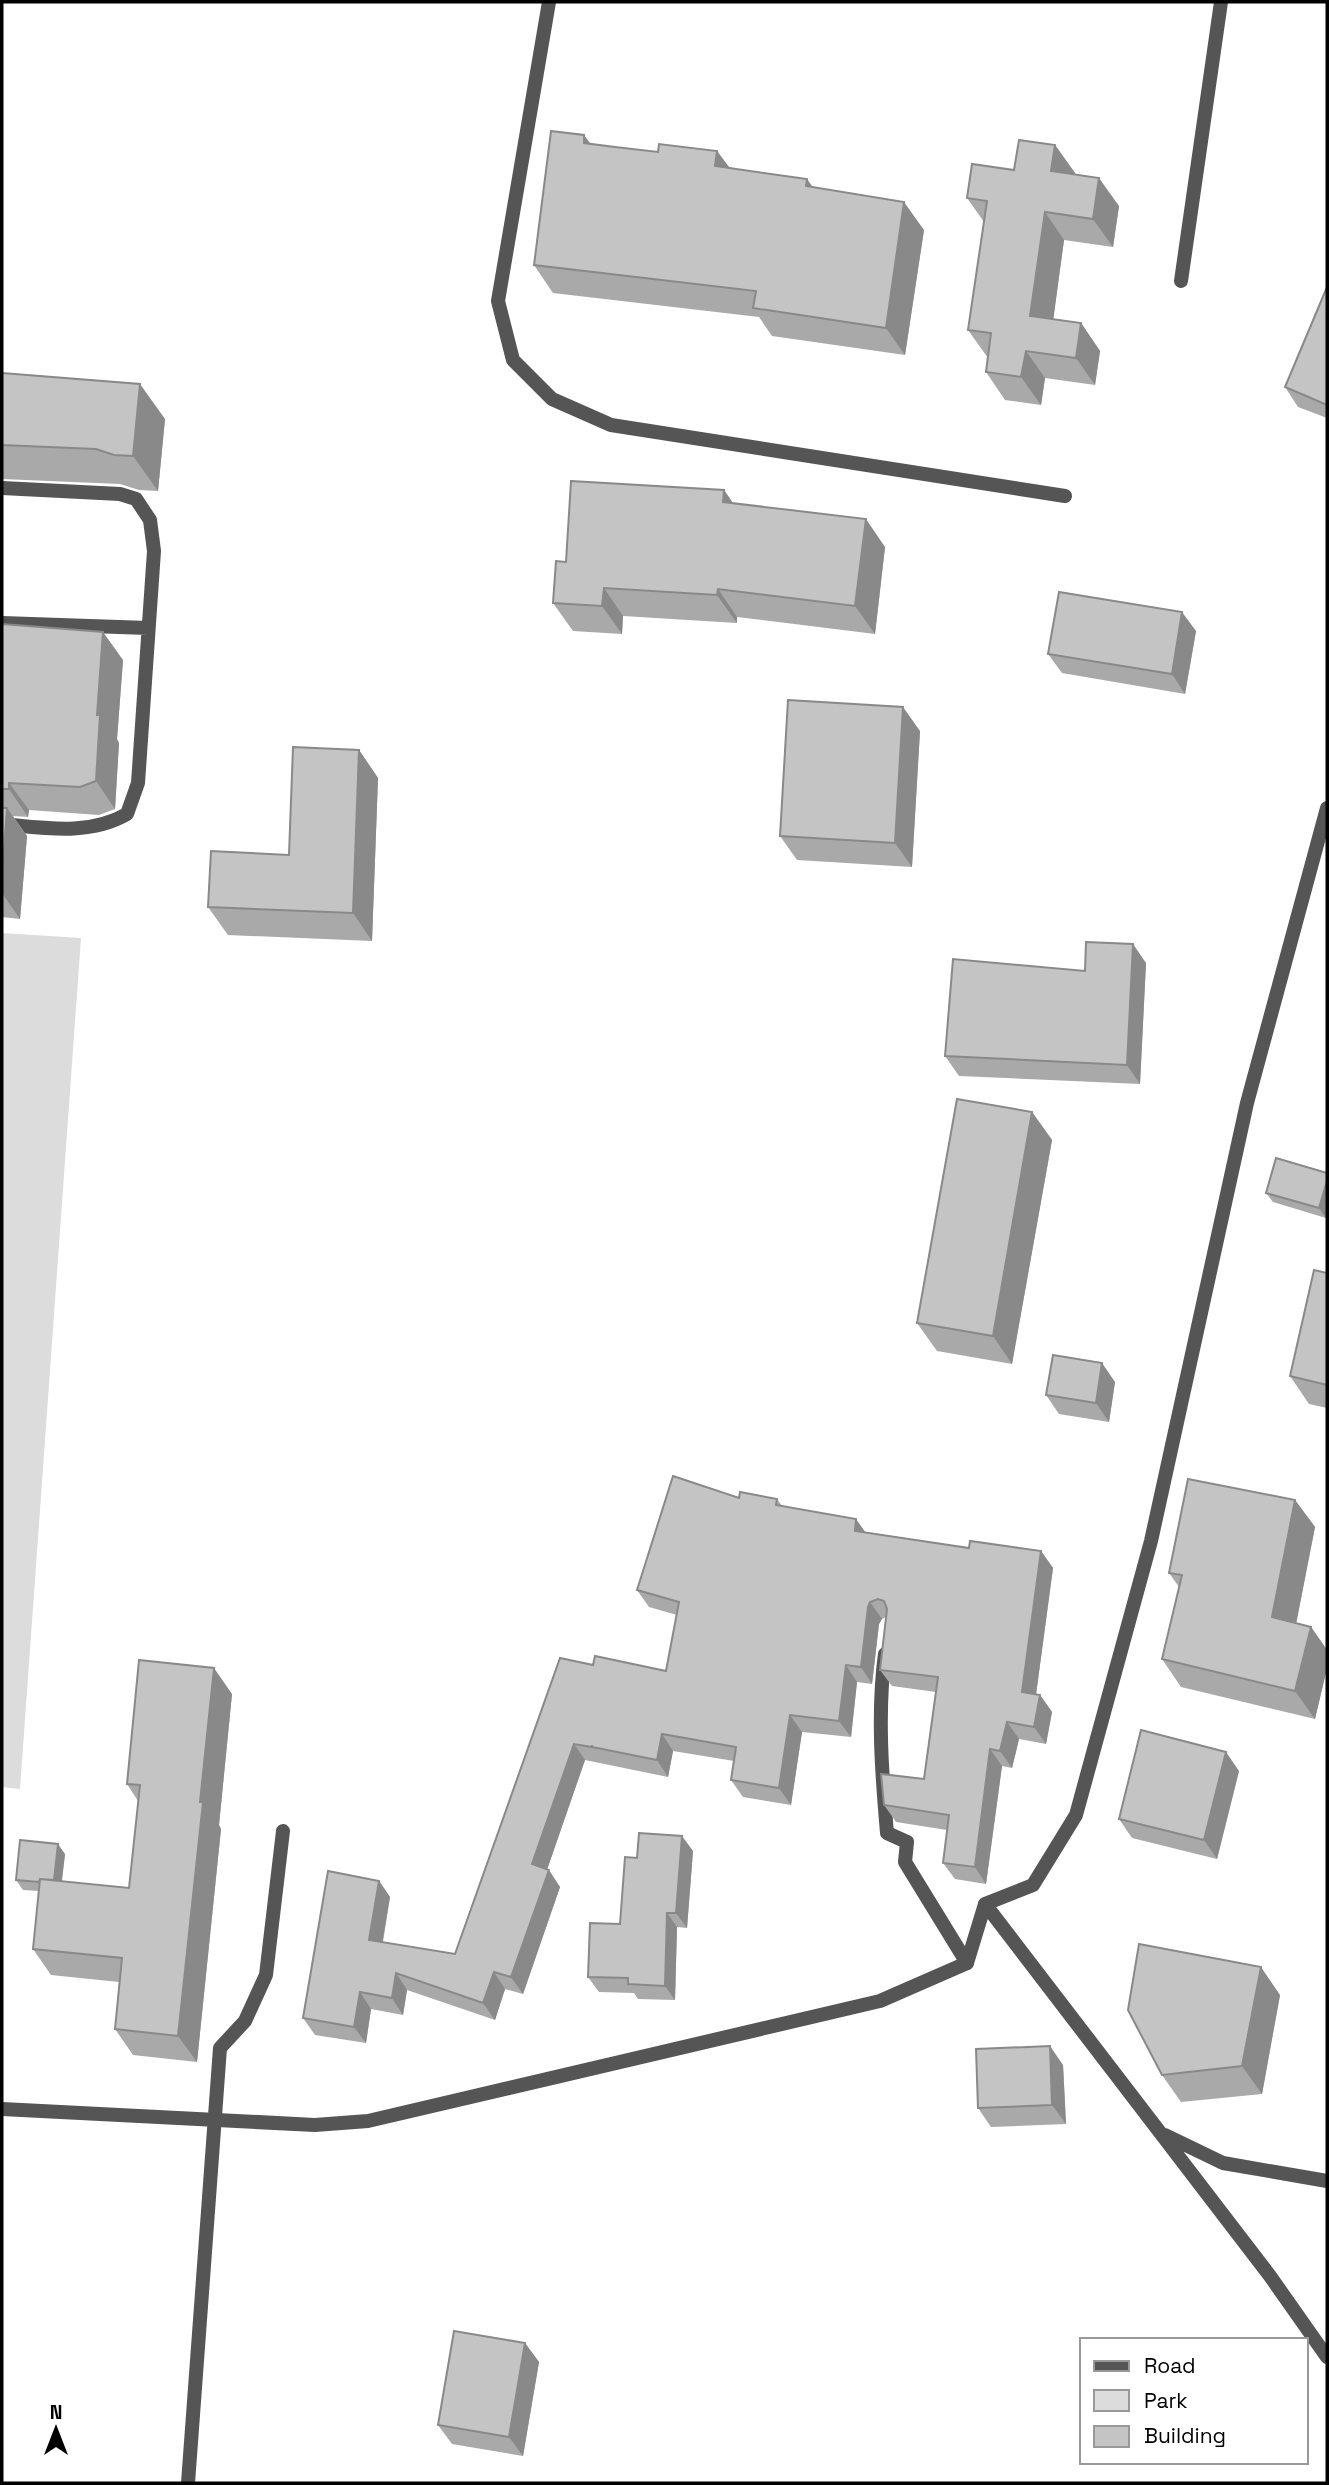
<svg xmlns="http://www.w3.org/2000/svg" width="1329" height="2485" font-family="'Space Grotesk',sans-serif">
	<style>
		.green { fill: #dcdcdc }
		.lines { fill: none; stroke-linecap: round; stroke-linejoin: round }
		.lane { stroke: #555; stroke-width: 14 }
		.street { stroke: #555; stroke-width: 14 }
		.wall { fill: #a9a9a9 }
		.shaded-wall { fill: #898989 }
		.building { fill: #c4c4c4; stroke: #898989; stroke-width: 2 }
	</style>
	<rect width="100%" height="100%" fill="#fff"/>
	<path class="green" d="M2,933L81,938L20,1789L2,1787Z"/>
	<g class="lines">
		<path class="lane" d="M549,2L498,301L513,360L552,399L611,425L1065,496
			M1181,281L1221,2
			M2,488L120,494L136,499L150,520L154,551L138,783L127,814C89,836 45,828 2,824
			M2,623L148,628
			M885,1654C877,1713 882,1775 887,1833L907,1842L905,1862L967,1963
			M188,2483L220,2048L245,2021L266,1975L283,1831"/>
		<path class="street" d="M985,1904L1270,2276L1327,2357
			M2,2109L315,2125L368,2121L880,2001L967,1963L985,1904L1033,1885L1076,1815L1151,1541L1247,1103L1327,808
			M1165,2135L1223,2163L1327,2181"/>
	</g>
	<path class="wall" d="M591,144L658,152L717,151L729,167L813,187L924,230L905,355L772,336L759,317L553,293L534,265Z
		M1055,145L1075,173L1074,174L1119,206L1113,247L1064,240L1053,320L1081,323L1100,351L1095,385L1045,378L1041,405L1005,400L986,372L988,358L968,330L984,222L967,198Z
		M1327,287V418L1298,407L1285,387Z
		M2,373L165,419L158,491L139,490L120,484L2,479Z
		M724,490L733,503L885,547L875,634L737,617V623L623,616L622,634L573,631L553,603L566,562Z
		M2,624L123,660L117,739L119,743L115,809L99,815L29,810L28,817L13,816L27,836L20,919L2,917Z
		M1196,631L1185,694L1062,673L1048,654Z
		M920,731L912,867L797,860L780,836Z
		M359,750L378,778L372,941L228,935L208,907L289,855Z
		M1146,963L1140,1084L959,1076L945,1056L1085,971Z
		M1032,1112L1052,1140L1012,1364L937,1351L917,1323Z
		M1327,1173V1214L1326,1218L1273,1202L1266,1193Z
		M1327,1273V1408L1309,1404L1290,1376Z
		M1115,1382L1109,1422L1059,1414L1046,1395Z
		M739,1498L777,1499L782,1506L866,1532L969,1548L1041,1551L1053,1568L1036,1695H1040L1052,1712L1046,1744L1019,1739L1012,1768L1002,1766L986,1884L955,1879L943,1863L947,1830L896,1822L884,1805L924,1779L936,1692L892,1686L880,1670L886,1617L882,1619L879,1624L872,1684L857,1682L851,1737L802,1732L791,1805L743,1797L731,1780L734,1761L673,1751L668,1777L585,1760L547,1870L560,1887L523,1994L505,1989L495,2020L407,1990L403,2015L371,2009L366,2043L315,2035L303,2018L379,1881L390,1897L383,1942L455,1954L593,1665L666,1671L677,1615L649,1607L637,1590Z
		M1295,1500L1315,1527L1296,1623L1311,1627L1327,1650V1668L1315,1719L1181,1687L1162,1659L1179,1587L1169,1573Z
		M232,1694L219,1825L221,1829L197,2062L133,2055L115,2029L119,1982L51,1975L33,1949L39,1891L23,1890L16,1880L65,1854L62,1881L129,1888L138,1801L127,1784Z
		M1239,1771L1217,1859L1132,1838L1119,1819Z
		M693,1851L687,1928L677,1927L675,2000L638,1999L634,1993L599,1992L588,1977L620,1924L637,1858Z
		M1280,1995L1262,2094L1181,2102L1162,2075Z
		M1063,2065L1066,2124L991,2127L978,2108Z
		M525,2343L539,2362L523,2456L452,2444L438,2425Z"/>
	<path class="shaded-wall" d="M584,135L604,162L584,143Z
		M1055,145L1075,173L1071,199L1051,171Z
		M717,151L737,178L715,166Z
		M1099,178L1119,206L1113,247L1093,219Z
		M807,179L826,206L806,186Z
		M904,202L924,230L905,355L886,328Z
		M1045,212L1064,240L1050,344L1030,316Z
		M1081,323L1100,351L1095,385L1076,358Z
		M1026,351L1045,378L1041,405L1021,377Z
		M140,384L165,419L158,491L133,456Z
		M724,490L743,518L723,502Z
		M866,519L885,547L875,634L855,606Z
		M604,588L623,616L622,634L602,606Z
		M718,589L737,617V623L717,595Z
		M1182,612L1196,631L1185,694L1172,674Z
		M103,632L123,660L117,739L119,743L115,809L96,781L97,715Z
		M903,707L920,731L912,867L895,843Z
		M359,750L378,778L372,941L353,913Z
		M9,783L29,810L28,817L9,789Z
		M7,808L27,836L20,919L2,893V877Z
		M1133,944L1146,963L1140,1084L1127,1065Z
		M1032,1112L1052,1140L1012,1364L993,1336Z
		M1327,1181V1214L1326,1218L1319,1208Z
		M1102,1363L1115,1382L1109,1422L1096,1403Z
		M1295,1500L1315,1527L1292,1645L1272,1617Z
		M856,1519L868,1536L855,1531Z
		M1041,1551L1053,1568L1034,1709L1022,1692Z
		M870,1602L882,1619L879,1624L872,1684L861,1667L868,1607Z
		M1311,1627L1327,1650V1668L1315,1719L1295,1691Z
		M846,1665L857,1682L851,1737L839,1721Z
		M214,1668L232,1694L219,1825L221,1829L197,2062L178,2036L200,1802Z
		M1040,1695L1052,1712L1046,1744L1034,1727Z
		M790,1715L802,1732L791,1805L779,1788Z
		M1007,1722L1019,1739L1012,1768L1000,1751Z
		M662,1734L673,1751L668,1777L657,1760Z
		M574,1744L585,1760L543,1881L532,1864Z
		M990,1749L1002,1766L986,1884L975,1867Z
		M1226,1752L1239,1771L1217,1859L1204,1840Z
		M682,1836L693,1851L687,1928L676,1913Z
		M58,1844L65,1854L60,1894L53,1884Z
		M549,1870L560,1887L523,1994L511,1977Z
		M379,1881L390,1897L380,1956L369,1940Z
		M667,1913L677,1927L675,2000L665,1986Z
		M1261,1967L1280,1995L1262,2094L1242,2066Z
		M494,1972L505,1989L495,2020L483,2003Z
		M396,1973L407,1990L403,2015L392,1998Z
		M360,1992L371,2009L366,2043L354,2027Z
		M1050,2046L1063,2065L1066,2124L1052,2105Z
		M525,2343L539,2362L523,2456L509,2437Z"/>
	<path class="building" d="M551,131L584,135V143L615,147L658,152L659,144L717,151L715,166L807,179L806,186L904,202L886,328L753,308L756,291L534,265Z
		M1019,140L1055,145L1051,171L1099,178L1093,219L1045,212L1030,316L1081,323L1076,358L1026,351L1021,377L986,372L991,333L968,330L987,201L967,198L972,164L1014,170Z
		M1327,287V405L1285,387Z
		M2,373L140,384L133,456L114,455L96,449L2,445Z
		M571,481L724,490L723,502L866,519L855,606L718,589L717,595L604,588L602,606L553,603L556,561L566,562Z
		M1059,592L1182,612L1172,674L1048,654Z
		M2,624L103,632L97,715H100L96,781L80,787L9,783V789H2Z
		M788,700L903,707L895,843L780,836Z
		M293,747L359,750L353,913L208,907L211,851L289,855Z
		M2,808H7L2,877Z
		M1086,942L1133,944L1127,1065L945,1056L953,959L1085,971Z
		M957,1099L1032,1112L993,1336L917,1323Z
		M1276,1158L1327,1173V1181L1319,1208L1266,1193Z
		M1314,1270L1327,1273V1385L1290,1376Z
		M1053,1355L1102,1363L1096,1403L1046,1395Z
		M673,1476L739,1498L740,1492L777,1499L776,1505L856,1519L855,1531L969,1548L970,1541L1041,1551L1022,1692L1040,1695L1034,1727L1007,1722L1000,1751L990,1749L975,1867L943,1863L949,1815L884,1805L881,1774L924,1779L938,1677L880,1670L887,1609L884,1601L878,1599L870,1602L868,1607L861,1667L846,1665L839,1721L790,1715L779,1788L731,1780L736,1747L662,1734L657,1760L592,1747V1745V1747L574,1744L532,1864L549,1870L511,1977L494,1972L483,2003L396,1973L392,1998L360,1992L354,2027L303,2018L328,1871L379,1881L369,1940L455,1954L560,1658L593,1665L595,1656L666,1671L679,1602L637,1590Z
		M1188,1479L1295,1500L1272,1617L1311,1627L1295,1691L1162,1659L1182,1575L1169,1573Z
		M139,1660L214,1668L200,1802H203L178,2036L115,2029L122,1958L33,1949L40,1879L129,1888L140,1785L127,1784Z
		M1141,1730L1226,1752L1204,1840L1119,1819Z
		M639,1833L682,1836L676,1913H667L665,1986L628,1984V1978L588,1977L590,1923L620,1924L625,1857L637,1858Z
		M20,1840L58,1844L54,1880L40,1879L39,1882L16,1880Z
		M1139,1944L1261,1967L1242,2066L1162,2075L1128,2010Z
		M1050,2046L1052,2105L978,2108L976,2049Z
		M454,2331L525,2343L509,2437L438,2425Z"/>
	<rect width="1329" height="2485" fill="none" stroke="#000000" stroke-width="7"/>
	<rect x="1080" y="2338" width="228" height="126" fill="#ffffff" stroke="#999999" stroke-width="2"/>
	<rect x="1094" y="2361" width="35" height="10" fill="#555555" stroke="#999999" stroke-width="2"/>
	<text x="1144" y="2373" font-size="21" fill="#000000">Road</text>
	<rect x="1094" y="2390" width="35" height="21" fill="#dcdcdc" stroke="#999999" stroke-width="2"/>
	<text x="1144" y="2408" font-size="21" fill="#000000">Park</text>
	<rect x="1094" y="2426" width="35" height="21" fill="#c4c4c4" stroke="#999999" stroke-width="2"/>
	<text x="1144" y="2443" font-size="21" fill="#000000">Building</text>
	<g transform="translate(56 2429)" stroke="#ffffff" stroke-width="5" paint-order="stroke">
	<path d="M0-5L12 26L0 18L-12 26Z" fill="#000000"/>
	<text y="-10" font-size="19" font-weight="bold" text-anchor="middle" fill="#000000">N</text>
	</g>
</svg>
